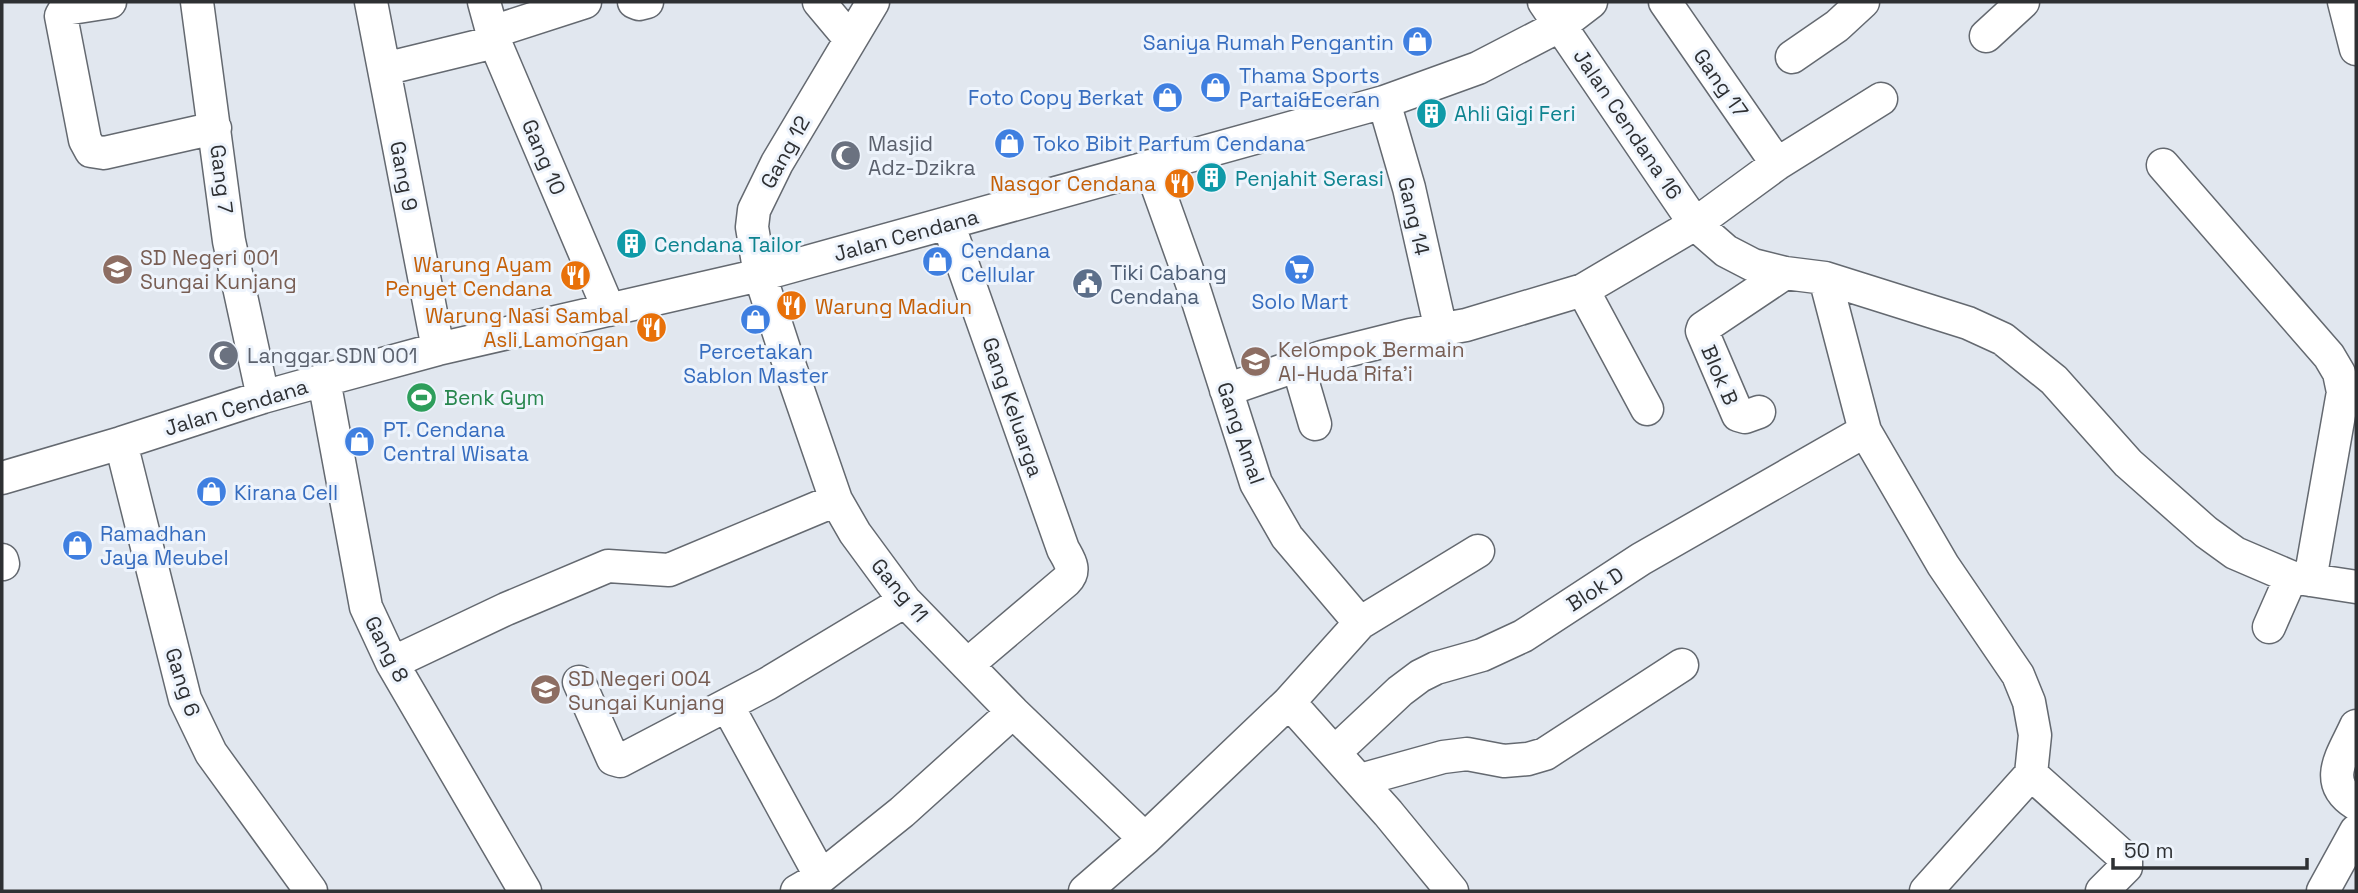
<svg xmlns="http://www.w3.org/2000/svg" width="2358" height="893" font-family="'Space Grotesk',sans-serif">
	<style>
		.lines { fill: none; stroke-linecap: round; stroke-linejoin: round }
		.minor-casing { stroke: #646970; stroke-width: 35 }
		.minor { stroke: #fff; stroke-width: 32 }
		.labels { text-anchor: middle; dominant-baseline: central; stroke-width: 6; stroke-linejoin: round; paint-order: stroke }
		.shop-label { font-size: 21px; fill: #366cbe; stroke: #eef4fc; text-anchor: start }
		.street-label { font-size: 21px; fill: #2e3033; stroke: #eef4fc }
		.culture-label { font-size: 21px; fill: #0d838f; stroke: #eef4fc; text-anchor: start }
		.worship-label { font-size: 21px; fill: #5b616d; stroke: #eef4fc; text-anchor: start }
		.food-label { font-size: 21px; fill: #c56008; stroke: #eef4fc; text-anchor: end }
		.education-label { font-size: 21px; fill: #785e54; stroke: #eef4fc; text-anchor: start }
		.service-label { font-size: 21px; fill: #4e5e75; stroke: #eef4fc; text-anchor: start }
		.leisure-label { font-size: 21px; fill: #27864d; stroke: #eef4fc; text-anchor: start }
	</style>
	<rect width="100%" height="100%" fill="#e1e7ef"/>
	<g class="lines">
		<defs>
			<path id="minor" d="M110,2L65,9L61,16L85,140L91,151L104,153L215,128
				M197,2L229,241L263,397
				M371,2L438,349
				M484,2L495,42L609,310
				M634,2L639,4L647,2
				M819,2L850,39
				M873,2L777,163L754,210L752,227L760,275L787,358L836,500L855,533L905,601L1013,712L1145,839
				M1544,2L1695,224L1726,251L1753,265L1785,273L1825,278L1968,323L2003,339L2054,380L2128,463L2206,532L2235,553L2291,577L2356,587
				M1665,2L1777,164
				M2344,2L2356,49
				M492,32L585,2
				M1986,36L2023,2
				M1792,57L1837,26L1863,2
				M384,69L495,42
				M1384,102L1409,188L1441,330
				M2163,165L2329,356L2339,373L2343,392L2310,580
				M1150,166L1194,289L1256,483L1287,537L1360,623L1478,551
				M948,223L1063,549C1069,560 1077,570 1066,581L967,665
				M1825,278L1865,431L1943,565L2018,675L2029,702L2035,735L2031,774L1926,891
				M1583,290L1647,409
				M1298,366L1315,424
				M324,380L366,607L392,663L525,891
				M1226,390L1322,357L1410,335L1466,325L1583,290L1695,224L1777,164L1881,99
				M1759,412L1745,417L1738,415L1702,331L1703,328L1785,273
				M121,443L185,699L211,753L311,891
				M2,478L121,443L263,397L324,380L438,349L760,275L1384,102L1478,68L1561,25L1591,2
				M2,560L3,564
				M2269,627L2291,577
				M392,663L506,609L608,566L669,570L836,500
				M579,682L613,759L620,761L767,684L905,601
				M1289,702L1360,623
				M727,705L821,877
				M2356,726C2343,755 2321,782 2356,804
				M1335,752L1400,691L1420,676L1436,668L1482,655L1523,636L1641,559L1865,431
				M2031,774L2126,859V867L2102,891
				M1360,780L1443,757L1467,754L1504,761L1528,759L1545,754L1682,665
				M797,891L821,877L902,812L1013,712
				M1085,891L1145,839L1289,702L1388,813L1452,891
				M2323,891L2356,831"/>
		</defs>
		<use href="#minor" class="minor-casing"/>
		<use href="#minor" class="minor"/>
	</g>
	<defs>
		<symbol id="shop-disc" viewBox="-11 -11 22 22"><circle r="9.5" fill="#3f7fe0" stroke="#eef4fc"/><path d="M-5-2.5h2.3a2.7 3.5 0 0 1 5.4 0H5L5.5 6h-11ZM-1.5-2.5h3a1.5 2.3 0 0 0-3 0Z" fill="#fff"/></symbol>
		<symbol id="building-disc" viewBox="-11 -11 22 22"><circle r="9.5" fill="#0f9aa8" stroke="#eef4fc"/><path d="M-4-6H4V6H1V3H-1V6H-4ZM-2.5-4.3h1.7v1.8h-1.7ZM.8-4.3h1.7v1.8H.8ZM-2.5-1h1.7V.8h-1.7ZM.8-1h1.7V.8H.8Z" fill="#fff"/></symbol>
		<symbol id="mosque-disc" viewBox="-11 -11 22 22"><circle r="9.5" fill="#6b7280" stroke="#eef4fc"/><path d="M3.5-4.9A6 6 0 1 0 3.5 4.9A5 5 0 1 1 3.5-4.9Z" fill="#fff"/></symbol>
		<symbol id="restaurant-disc" viewBox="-11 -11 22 22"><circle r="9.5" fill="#e8710a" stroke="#eef4fc"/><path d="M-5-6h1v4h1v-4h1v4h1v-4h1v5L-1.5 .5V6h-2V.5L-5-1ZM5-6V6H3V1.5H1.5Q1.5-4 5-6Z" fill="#fff"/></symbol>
		<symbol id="school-disc" viewBox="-11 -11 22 22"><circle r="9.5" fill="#8d6e63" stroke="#eef4fc"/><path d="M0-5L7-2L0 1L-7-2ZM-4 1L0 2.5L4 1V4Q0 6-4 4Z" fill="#fff"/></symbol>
		<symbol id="supermarket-disc" viewBox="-11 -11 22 22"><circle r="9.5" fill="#3f7fe0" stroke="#eef4fc"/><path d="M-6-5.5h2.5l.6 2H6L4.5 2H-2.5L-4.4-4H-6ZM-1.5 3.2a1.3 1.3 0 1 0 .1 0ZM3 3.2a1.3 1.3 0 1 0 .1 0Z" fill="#fff"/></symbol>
		<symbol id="civic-disc" viewBox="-11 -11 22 22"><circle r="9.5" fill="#5c6f8a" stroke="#eef4fc"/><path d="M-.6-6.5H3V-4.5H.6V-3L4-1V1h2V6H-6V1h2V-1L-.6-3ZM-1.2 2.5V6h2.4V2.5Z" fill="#fff"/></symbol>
		<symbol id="stadium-disc" viewBox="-11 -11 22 22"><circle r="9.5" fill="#2e9e5b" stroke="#eef4fc"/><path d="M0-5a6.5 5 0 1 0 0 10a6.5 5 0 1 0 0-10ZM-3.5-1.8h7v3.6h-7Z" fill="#fff"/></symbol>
	</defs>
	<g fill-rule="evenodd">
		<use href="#shop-disc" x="1400" y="24" width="35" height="35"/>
		<use href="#shop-disc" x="1198" y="70" width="35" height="35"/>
		<use href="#shop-disc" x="1150" y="80" width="35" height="35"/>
		<use href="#building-disc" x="1414" y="96" width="35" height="35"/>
		<use href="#shop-disc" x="992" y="126" width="35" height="35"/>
		<use href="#mosque-disc" x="828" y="138" width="35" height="35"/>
		<use href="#building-disc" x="1194" y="160" width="35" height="35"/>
		<use href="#restaurant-disc" x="1162" y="166" width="35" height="35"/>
		<use href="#building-disc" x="614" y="226" width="35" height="35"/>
		<use href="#shop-disc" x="920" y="244" width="35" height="35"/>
		<use href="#school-disc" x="100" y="252" width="35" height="35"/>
		<use href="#supermarket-disc" x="1282" y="252" width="35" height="35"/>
		<use href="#restaurant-disc" x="558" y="258" width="35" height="35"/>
		<use href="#civic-disc" x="1070" y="266" width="35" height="35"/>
		<use href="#restaurant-disc" x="774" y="288" width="35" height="35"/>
		<use href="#shop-disc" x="738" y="302" width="35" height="35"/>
		<use href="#restaurant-disc" x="634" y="310" width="35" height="35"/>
		<use href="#mosque-disc" x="206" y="338" width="35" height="35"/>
		<use href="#school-disc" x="1238" y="344" width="35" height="35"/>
		<use href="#stadium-disc" x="404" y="380" width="35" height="35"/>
		<use href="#shop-disc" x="342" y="424" width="35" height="35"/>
		<use href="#shop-disc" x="194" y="474" width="35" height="35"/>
		<use href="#shop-disc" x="60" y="528" width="35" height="35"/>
		<use href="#school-disc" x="528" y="672" width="35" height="35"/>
	</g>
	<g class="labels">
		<g class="shop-label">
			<text x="1394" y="42" text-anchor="end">Saniya Rumah Pengantin</text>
			<text x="1239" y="75">Thama Sports<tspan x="1239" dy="24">Partai&amp;Eceran</tspan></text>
			<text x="1144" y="97" text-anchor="end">Foto Copy Berkat</text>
			<text x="1033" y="143">Toko Bibit Parfum Cendana</text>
			<text x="961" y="250">Cendana<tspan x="961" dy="24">Cellular</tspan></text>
			<text x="1300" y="301" text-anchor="middle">Solo Mart</text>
			<text x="756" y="351" text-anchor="middle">Percetakan<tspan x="756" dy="24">Sablon Master</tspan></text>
			<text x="383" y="429">PT. Cendana<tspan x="383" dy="24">Central Wisata</tspan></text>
			<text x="234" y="492">Kirana Cell</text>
			<text x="100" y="533">Ramadhan<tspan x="100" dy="24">Jaya Meubel</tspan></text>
		</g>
		<g class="street-label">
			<text transform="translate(1721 83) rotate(55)">Gang 17</text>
			<text transform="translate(1628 124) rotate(56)">Jalan Cendana 16</text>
			<text transform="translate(785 152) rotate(-61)">Gang 12</text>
			<text transform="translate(544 157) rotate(67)">Gang 10</text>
			<text transform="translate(404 176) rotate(79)">Gang 9</text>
			<text transform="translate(222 179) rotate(83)">Gang 7</text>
			<text transform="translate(1414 216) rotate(77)">Gang 14</text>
			<text transform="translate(906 235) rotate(-15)">Jalan Cendana</text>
			<text transform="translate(1720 375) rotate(67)">Blok B</text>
			<text transform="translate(236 407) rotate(-17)">Jalan Cendana</text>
			<text transform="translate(1013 407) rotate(71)">Gang Keluarga</text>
			<text transform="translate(1241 433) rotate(71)">Gang Amal</text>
			<text transform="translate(1595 589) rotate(-33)">Blok D</text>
			<text transform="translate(900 590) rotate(50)">Gang 11</text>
			<text transform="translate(387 649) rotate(63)">Gang 8</text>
			<text transform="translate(183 682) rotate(72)">Gang 6</text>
		</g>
		<g class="culture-label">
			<text x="1454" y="113">Ahli Gigi Feri</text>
			<text x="1235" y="178">Penjahit Serasi</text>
			<text x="654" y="244">Cendana Tailor</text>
		</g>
		<g class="worship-label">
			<text x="868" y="143">Masjid<tspan x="868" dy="24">Adz-Dzikra</tspan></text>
			<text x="247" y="355">Langgar SDN 001</text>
		</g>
		<g class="food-label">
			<text x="1156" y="183">Nasgor Cendana</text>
			<text x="552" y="264">Warung Ayam<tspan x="552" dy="24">Penyet Cendana</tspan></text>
			<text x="815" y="306" text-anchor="start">Warung Madiun</text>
			<text x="629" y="315">Warung Nasi Sambal<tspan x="629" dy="24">Asli Lamongan</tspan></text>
		</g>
		<g class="education-label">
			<text x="140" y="257">SD Negeri 001<tspan x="140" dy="24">Sungai Kunjang</tspan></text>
			<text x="1278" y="349">Kelompok Bermain<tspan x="1278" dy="24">Al-Huda Rifa'i</tspan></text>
			<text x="568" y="678">SD Negeri 004<tspan x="568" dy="24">Sungai Kunjang</tspan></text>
		</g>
		<g class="service-label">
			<text x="1110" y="272">Tiki Cabang<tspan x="1110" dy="24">Cendana</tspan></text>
		</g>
		<g class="leisure-label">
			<text x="444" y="397">Benk Gym</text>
		</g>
	</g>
	<rect width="2358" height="893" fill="none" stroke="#2e3033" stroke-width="7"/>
	<path d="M2113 858v10h194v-10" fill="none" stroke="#2e3033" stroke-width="3.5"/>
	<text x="2124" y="858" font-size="21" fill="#2e3033" stroke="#eef4fc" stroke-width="5" paint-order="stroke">50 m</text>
</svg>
